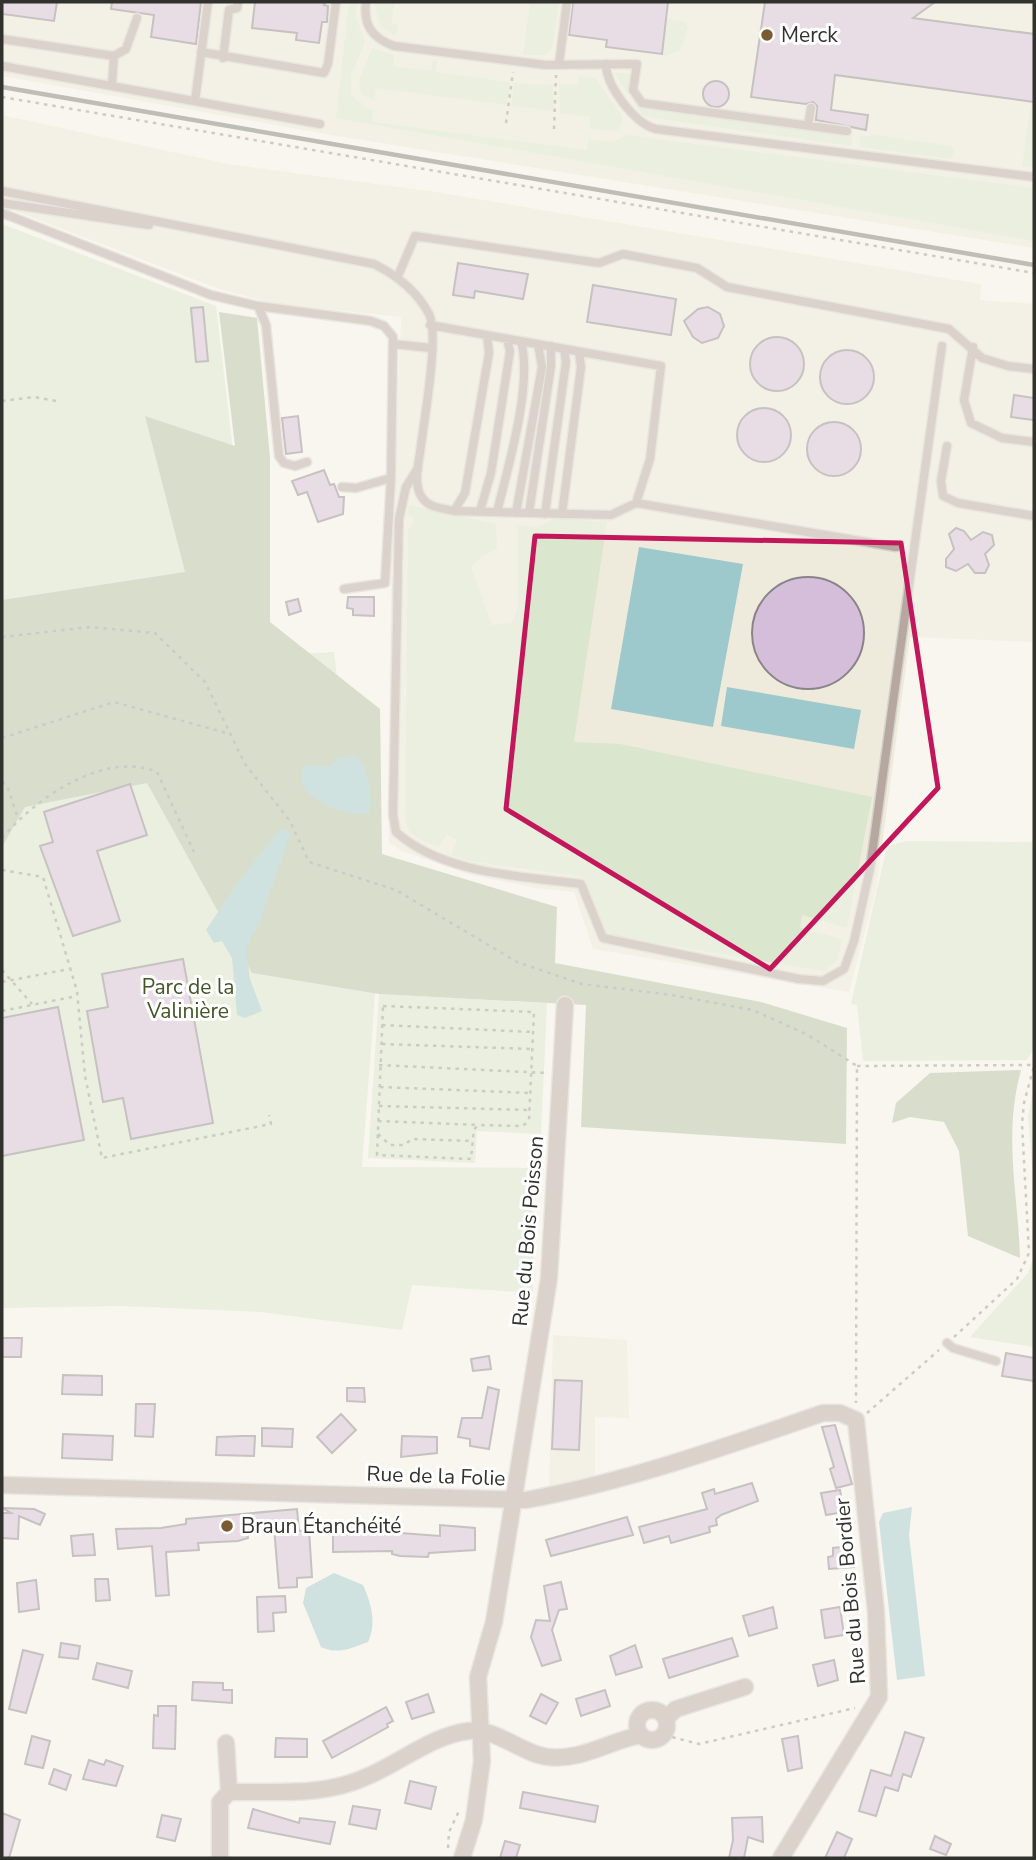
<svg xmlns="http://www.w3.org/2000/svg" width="1036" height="1860" font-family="'Nunito Sans',sans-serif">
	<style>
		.built { fill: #eeebdc }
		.green { fill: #dae6ce }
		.forest { fill: #b3c1a2 }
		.water { fill: #9ec9cc }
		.building { fill: #d5beda; stroke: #89848a; stroke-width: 2 }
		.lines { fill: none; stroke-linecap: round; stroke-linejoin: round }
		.service-casing { stroke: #d4d3cb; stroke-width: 11 }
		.minor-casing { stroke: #d4d3cb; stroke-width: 19 }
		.path { stroke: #999892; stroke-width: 2.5; stroke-dasharray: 3.5 5; stroke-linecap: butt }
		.service { stroke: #b6a7a0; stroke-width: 8 }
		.minor { stroke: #b6a7a0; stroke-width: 16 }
		.rail { stroke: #797974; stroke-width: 4.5 }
		.marked { fill: none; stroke: #c2185b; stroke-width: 5; stroke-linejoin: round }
		.poi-dot { fill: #7b5b31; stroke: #fff; stroke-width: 2.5 }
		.labels { text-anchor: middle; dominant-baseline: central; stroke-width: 6; stroke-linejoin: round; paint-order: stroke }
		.poi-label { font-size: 21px; fill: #31312e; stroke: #fff; text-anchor: start }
		.park-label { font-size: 21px; fill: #415525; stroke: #fff }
		.street-label { font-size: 21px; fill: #31312e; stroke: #fff }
	</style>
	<rect width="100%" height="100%" fill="#f8f6ee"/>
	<path class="built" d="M2,2H1034V248L331,135L2,76Z
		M2,115L228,164L436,192L981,284L980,300L1034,304V642L910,637L876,890L849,992L593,949L574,892L535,888L471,875L402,851L389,843L391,563L401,317L275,304L219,289L15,211L16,200L2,197Z
		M553,1335L627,1340L629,1418L595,1417V1477L549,1489Z"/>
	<path class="green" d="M349,2H357L356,17L365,42L351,76V93L363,107L373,110L372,122L587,150L588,139L612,142L627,135L1034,188V241L336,118Z
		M374,2H395L391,23L397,24L396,37L380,25Z
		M530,2H559L553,46L545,55H523Z
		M666,18L684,21L688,28L680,51L662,57Z
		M372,48L394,55L393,66L431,71L433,60L437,61L436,72L510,82L507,105L376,88L374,101L361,94L359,81Z
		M614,73H629L631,94L640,107L852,135V146L652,118L643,115Z
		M579,76L596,79L623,117L620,128L614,131L590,128V117L560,113L559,84H579Z
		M514,83L553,85L554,111L511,106Z
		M1031,105L1034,106V168L1022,166Z
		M876,135L950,146L955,149L951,159L860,147V137Z
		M2,224L216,306L257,656L334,652L375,995L362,1167L534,1168L533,1293L412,1285L402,1330L260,1312L122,1306L2,1308Z
		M409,505L496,524L497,549L482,556L471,567L492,625L512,623L518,606V526L539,527L555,518L607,522L574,742L620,744L872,797L847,928L802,915L800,928L842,939L837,960L824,971L607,935L582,877L468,861L451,855L457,840L447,834L439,847C424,841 406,837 405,818L408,529L414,523L413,517L407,514Z
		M906,841L1034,842V1048L1027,1060L863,1061L857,1005L851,1004L887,846Z
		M379,994L547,1003L541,1134L477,1131L475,1163L368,1158Z
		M1034,1085V1188L1028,1117Z
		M1034,1256V1347L970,1337L1028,1273Z"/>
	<path class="forest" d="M219,312L257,318L270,458V622L380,709L382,854L557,907L555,963L761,1002L847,1028L846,1144L581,1127L586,1005L379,994L252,973L147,783L25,807L2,847V600L185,572L145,416L235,446Z
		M1021,1070C1003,1136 1018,1191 1020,1258L968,1236L959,1151L944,1122L910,1117L892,1123L896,1103L930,1073Z"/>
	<path class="water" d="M639,547L743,564L713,727L611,709Z
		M727,687L861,710L854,749L721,726Z
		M349,756H357C371,772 371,792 370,812C354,820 306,801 301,782C300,776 303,771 305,765L331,766L336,759Z
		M280,829L291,833L259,924L246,948L250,979L262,1011L245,1018L237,1015L232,958L222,941L214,943L206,930L234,888Z
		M912,1507L909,1535L925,1676L897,1680L879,1522L883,1513Z
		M334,1573L363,1585C371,1603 377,1623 368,1642C351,1648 339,1655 321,1647L303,1603L306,1588Z"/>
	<path class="building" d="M2,2H57L54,21L2,14Z
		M112,2H201L196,44L151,37L154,15L111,9Z
		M255,2H325L324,5L328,6L327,22H322L319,43L296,40L297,33L252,28Z
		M573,2H668L662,54L606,47L607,40L569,35Z
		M765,2H935L913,18L1034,34V102L835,75L831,110L868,115L866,130L816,120L817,106L813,102L806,104L751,97Z
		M703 94a13 13 0 1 1 26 0a13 13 0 1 1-26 0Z
		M458,263L528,274L523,299L475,291L474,298L453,295Z
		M593,285L676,299L671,335L587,322Z
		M203,307L208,361L196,362L191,308Z
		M708,307L720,314L724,326L718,338L702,343L693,337L684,321L698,309Z
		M750 364a27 27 0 1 1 54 0a27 27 0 1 1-54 0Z
		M820 377a27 27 0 1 1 54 0a27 27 0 1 1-54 0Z
		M1014,395L1034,398V420L1011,417Z
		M737 435a27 27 0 1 1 54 0a27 27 0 1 1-54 0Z
		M298,416L302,452L286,454L282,418Z
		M807 449a27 27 0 1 1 54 0a27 27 0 1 1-54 0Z
		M324,470L330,485L334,484L339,497H344L343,514L318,522L307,492L298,495L292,481Z
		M956,528L964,531L971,540L983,532L992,535L994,545L985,554L989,565L985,573H975L968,564L956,571L946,567V559L954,549L949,534Z
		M752 633a56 56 0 1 1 112 0a56 56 0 1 1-112 0Z
		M348,597H374V616L353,615V609L347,608Z
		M298,599L301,611L289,615L286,602Z
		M130,784L147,835L97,851L120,921L73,936L40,846L53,842L44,812Z
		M183,959L213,1123L131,1139L123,1098L103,1102L87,1011L108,1007L102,974Z
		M58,1007L84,1140L2,1156V1018Z
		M2,1338H22L21,1357H2Z
		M1006,1353L1034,1358V1381L1002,1376Z
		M489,1356L491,1369L473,1371L471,1359Z
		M63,1375L102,1376V1395L62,1394Z
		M555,1380L582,1381L579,1450L552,1449Z
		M488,1387L499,1390L489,1449L470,1446V1439L458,1437L462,1418H482Z
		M347,1388H364L365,1402L347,1401Z
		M136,1404H155L153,1437L135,1436Z
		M341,1414L356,1430L332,1453L317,1437Z
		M835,1425L852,1484L836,1488L830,1469L834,1467L822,1427Z
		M262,1428L293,1429L292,1447L262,1446Z
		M63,1434L113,1436L112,1460L62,1458Z
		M241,1436H255L254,1456L216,1455L217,1437Z
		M402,1436L437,1437V1453L401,1457Z
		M752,1483L758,1501L721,1515L716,1519L717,1525L709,1527L710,1532L671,1543L669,1536L644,1543L639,1527L707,1509L702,1493L714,1489L715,1494Z
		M840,1490L844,1512L826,1515L821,1493Z
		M2,1508L34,1509L45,1514L40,1525L19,1516L18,1539L2,1538V1513H11Z
		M297,1509L299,1531L309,1530L312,1577L297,1578V1587L279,1588L274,1527L247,1529L248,1538L238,1541L198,1543L199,1550L166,1552L169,1595L156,1596L152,1546L118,1549L116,1529L161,1528L186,1524V1519Z
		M627,1517L633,1535L551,1556L546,1540Z
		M333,1525L375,1526L374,1531L440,1536V1525L475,1528V1550L429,1553L428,1557L400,1556L392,1554V1551L333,1552Z
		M93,1534L95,1555L73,1556L71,1536Z
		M851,1546L854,1567L829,1569L828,1557L833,1556V1548Z
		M95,1579H108L110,1600L96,1601Z
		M36,1580L39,1609L19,1612L17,1583Z
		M561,1582L567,1609L559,1610L552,1630L561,1660L542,1666L531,1637L536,1620L550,1621L544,1586Z
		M285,1596L286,1612L273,1613L274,1631L258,1632L257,1597Z
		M773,1607L777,1628L749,1636L743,1616Z
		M840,1607L844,1635L825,1638L821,1610Z
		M732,1638L738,1656L669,1678L663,1659Z
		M61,1643L80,1646L78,1659L59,1657Z
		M635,1645L642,1667L616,1675L610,1656Z
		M23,1650L43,1655L26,1713L9,1709Z
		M834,1660L838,1680L818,1686L813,1665Z
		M97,1663L132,1671L128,1688L93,1679Z
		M193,1682L223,1683V1690H232V1703L192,1700Z
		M605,1690L610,1706L581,1716L576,1699Z
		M428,1694L434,1712L412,1719L406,1702Z
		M541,1694L558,1703L546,1724L530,1716Z
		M158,1706H176L175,1749L153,1748L154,1715L158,1716Z
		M386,1707L393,1721L387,1724L388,1727L332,1758L323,1741Z
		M905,1732L924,1738L911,1777L903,1774L898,1791L885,1787L876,1816L859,1811L871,1770L891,1776Z
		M32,1736L50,1741L43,1768L25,1764Z
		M798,1736L802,1768L788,1771L782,1739Z
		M276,1738L307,1739V1757H275Z
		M89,1760L104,1765L106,1760L123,1766L116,1786L83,1779Z
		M54,1769L71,1775L66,1790L49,1784Z
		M410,1781L436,1787L431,1809L405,1803Z
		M523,1792L598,1806L595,1822L520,1808Z
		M353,1806L380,1810L376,1829L349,1824Z
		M253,1809L299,1823L300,1818L335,1822L330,1844L248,1828Z
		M2,1813L20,1820L9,1858H2Z
		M162,1815L181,1819L175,1841L157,1837Z
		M762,1817L763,1842L748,1837L744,1858H729L733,1840L732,1818Z
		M837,1832L852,1839L844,1858H825Z
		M935,1836L951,1844L946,1855L930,1849Z
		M505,1841L520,1845L516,1858H500Z"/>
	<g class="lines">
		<defs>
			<path id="service" d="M366,2C363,25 372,38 394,46L546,65L637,64L633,90L642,103L847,131
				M2,39L114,56L126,49L137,18
				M201,52L324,73L328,64L336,2
				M223,58L229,10L237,8L238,2
				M559,64L567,2
				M606,64C606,86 635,124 656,129L1034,177
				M2,66L320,124
				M112,85L114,56
				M195,101L208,2
				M808,125L811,108
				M2,191L374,264C396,275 417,291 429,314C440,335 423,426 420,453C418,465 414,485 421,496C428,508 442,508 454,511L611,515L636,503L650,459L661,366L430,325
				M2,203L149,225
				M2,213L211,295L258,306L371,321L384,326L393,337L391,478L385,583L344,589
				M398,276L415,236L599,263L623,254L697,268L727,287L949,329L982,358L1008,366L1034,369
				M258,306L266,325L279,456L284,463L295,466L307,462
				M393,344L431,348
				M973,347L964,400L971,423L1002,438L1034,442
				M947,446L941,481L943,496L958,503L1034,516
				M418,468L406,487L399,519L393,815L396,832C443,874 521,876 581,884L603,938L799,979L823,981L844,969L854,941L870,869L942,346
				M342,487L356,488L391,478
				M636,503L896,547
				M454,511L465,493L489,353L487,335
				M480,511L491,473L510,351L507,339
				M497,512C508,467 533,384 521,341
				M516,513L542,367L538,344
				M529,513L551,366V346
				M545,514L566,362L564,349
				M562,514L581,367L579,352
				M947,1343L953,1348L996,1361"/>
			<path id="minor" d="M2,1485L526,1500C628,1481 725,1447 823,1413H840L856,1420L876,1612L879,1697L781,1858
				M637 1725a15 15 0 1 1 30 0a15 15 0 1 1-30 0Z
				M666,1718L676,1709L745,1687
				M226,1743L229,1792
				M220,1858V1802L229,1792C276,1791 322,1797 366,1777C400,1763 431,1736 468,1731C495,1727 522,1754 548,1757C581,1761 609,1741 641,1735
				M462,1858L474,1820L482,1761L478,1677L494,1622L549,1278L565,1005"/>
		</defs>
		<use href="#service" class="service-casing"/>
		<use href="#minor" class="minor-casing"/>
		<path class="path" d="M2,97L1034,273
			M506,123L513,72
			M554,129L556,75
			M2,401L34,397L56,401
			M2,637L90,627L155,633L205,682L245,764L290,821L309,862L396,890L517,962L582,984L672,995L753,1010L808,1035L857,1066L856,1403
			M2,738L114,702L230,734
			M2,782L7,785L18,819
			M2,838C35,799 104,750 157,772L194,852
			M2,870L43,877L77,991L85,1076L102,1158L271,1124L269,1115
			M2,970L32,1004
			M2,982L69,969
			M383,1006L534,1012L529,1120L523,1126L479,1125L474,1129L471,1159L377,1155Z
			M2,1011L77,996
			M382,1025L533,1032
			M382,1044L532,1049
			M379,1065L547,1073
			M857,1066L1034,1065
			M380,1087L531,1093
			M379,1106L530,1110
			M378,1121L479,1125
			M378,1134L390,1145H404L412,1139L473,1141
			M954,1337L1017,1279L1029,1253L1022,1124L1024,1103L1034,1066
			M867,1413L939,1350
			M664,1735L699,1744L855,1708
			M448,1848L449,1832L459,1811"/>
		<use href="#service" class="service"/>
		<use href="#minor" class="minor"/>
		<path class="rail" d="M2,87L1034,265"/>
	</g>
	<path d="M0 0H1036V1860H0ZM535,536L901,543L938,788L770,969L506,809Z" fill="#f8f6ee" fill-opacity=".55" fill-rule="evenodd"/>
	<path class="marked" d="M535,536L901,543L938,788L770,969L506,809Z"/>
	<g class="poi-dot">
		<circle cx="767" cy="35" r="7"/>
		<circle cx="227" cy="1526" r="7"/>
	</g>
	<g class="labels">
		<g class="poi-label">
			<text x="781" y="35">Merck</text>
			<text x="241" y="1526">Braun Étanchéité</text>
		</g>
		<g class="park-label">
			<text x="188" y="987">Parc de la<tspan x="188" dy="24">Valinière</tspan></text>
		</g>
		<g class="street-label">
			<text transform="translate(528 1231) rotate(-85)">Rue du Bois Poisson</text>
			<text transform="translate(436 1476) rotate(2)">Rue de la Folie</text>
			<text transform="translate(850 1591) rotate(-95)">Rue du Bois Bordier</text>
		</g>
	</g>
	<rect width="1036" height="1860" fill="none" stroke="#31312e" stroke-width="7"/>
</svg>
